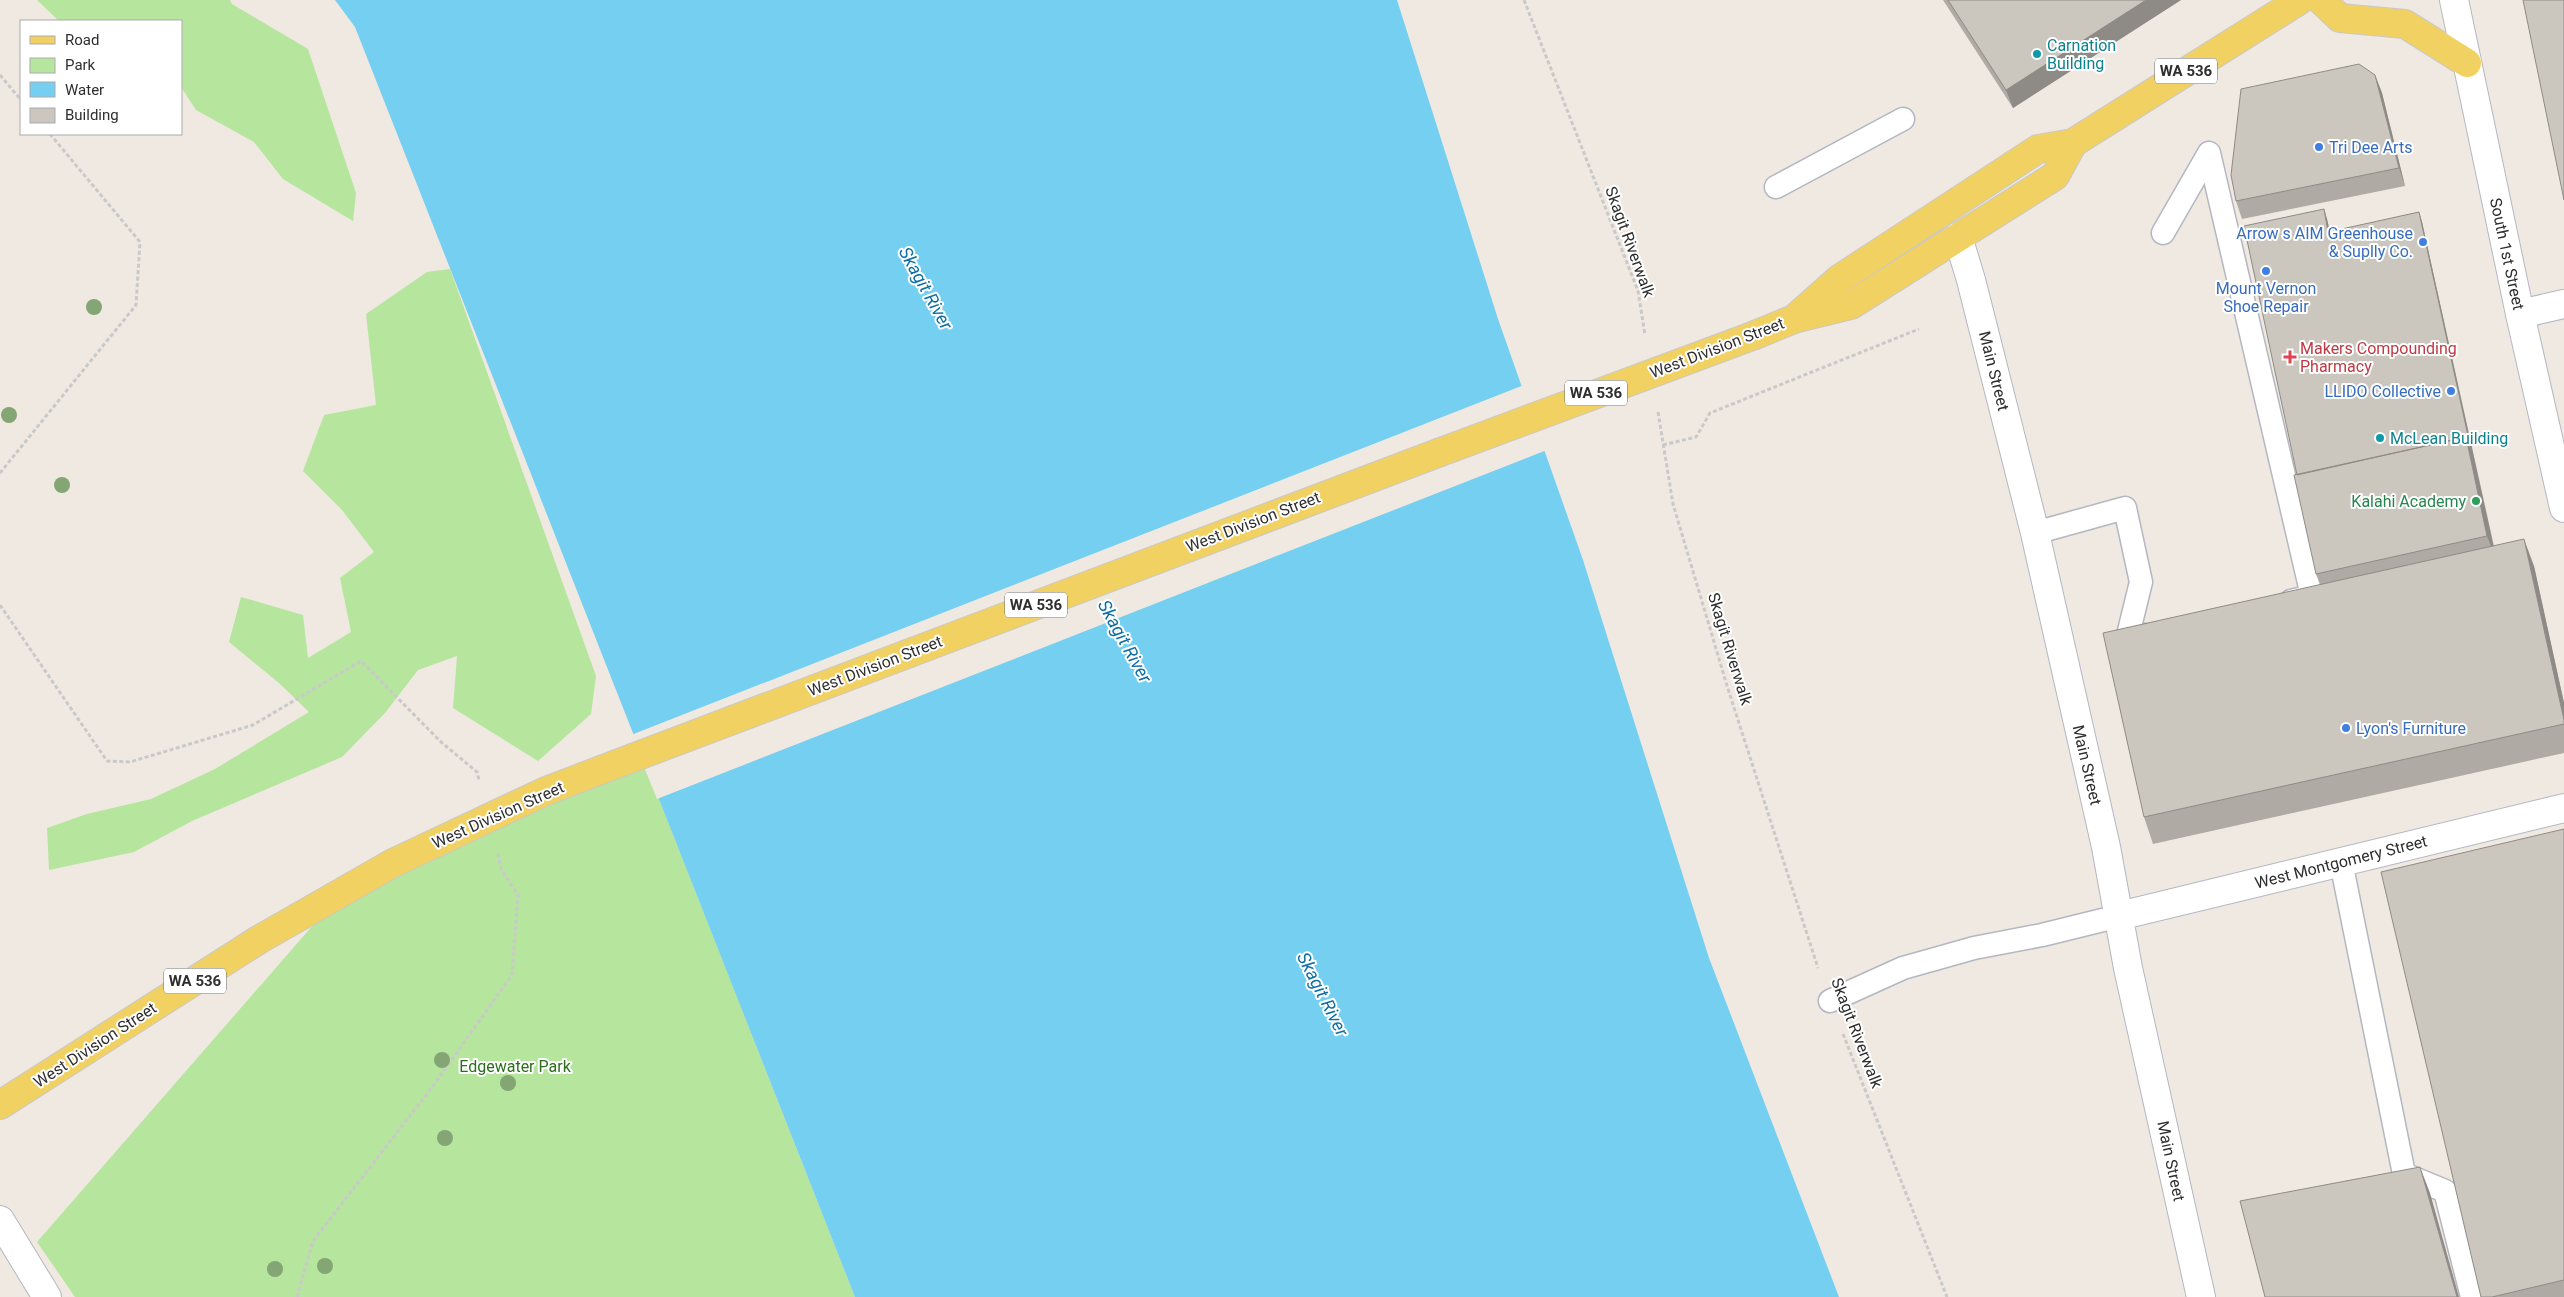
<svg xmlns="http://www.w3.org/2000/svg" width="2564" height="1297" font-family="Roboto,sans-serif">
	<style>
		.green { fill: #b6e59e }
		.water { fill: #75cff0 }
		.pier { fill: #efe9e1 }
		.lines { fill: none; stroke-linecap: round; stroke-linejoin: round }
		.service-casing { stroke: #b4b7c1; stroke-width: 25 }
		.minor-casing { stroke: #b4b7c1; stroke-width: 30 }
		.tertiary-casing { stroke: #b4b7c1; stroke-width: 30 }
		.primary-casing { stroke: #c9c9c9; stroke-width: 30 }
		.path { stroke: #c9c9c9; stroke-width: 3; stroke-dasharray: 4 2.5; stroke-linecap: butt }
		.service { stroke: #fff; stroke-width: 22 }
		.minor { stroke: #fff; stroke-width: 28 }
		.tertiary { stroke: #fff; stroke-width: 28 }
		.primary { stroke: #f2d163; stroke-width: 28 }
		.primary-bridge-casing { stroke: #c9c9c9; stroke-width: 30; stroke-linecap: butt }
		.primary-bridge { stroke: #f2d163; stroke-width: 28 }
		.tree { fill: #84a574 }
		.wall { fill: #afaba4 }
		.shaded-wall { fill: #8e8b86 }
		.building { fill: #cbc7bf; stroke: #8e8b86 }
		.culture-dot { fill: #0f9aa8; stroke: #fff; stroke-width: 2 }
		.shop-dot { fill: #3f7fe0; stroke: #fff; stroke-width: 2 }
		.health-dot { fill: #e0444e; stroke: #fff; stroke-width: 2 }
		.leisure-dot { fill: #2e9e5b; stroke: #fff; stroke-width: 2 }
		.labels { text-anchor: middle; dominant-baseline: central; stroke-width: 4; stroke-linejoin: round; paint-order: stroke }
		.shield { fill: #fff; stroke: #6d6d6d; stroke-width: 1 }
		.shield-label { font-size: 15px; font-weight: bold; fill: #2e2e2e }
		.culture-label { font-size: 16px; fill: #0d838f; stroke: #fff; text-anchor: start }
		.shop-label { font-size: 16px; fill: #366cbe; stroke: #fff; text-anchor: start }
		.street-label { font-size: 16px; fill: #2e2e2e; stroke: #fff }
		.health-label { font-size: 16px; fill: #be3a42; stroke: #fff; text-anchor: start }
		.leisure-label { font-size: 16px; fill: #27864d; stroke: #fff; text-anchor: end }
		.park-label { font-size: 16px; fill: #2c6e1b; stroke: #fff }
		.water-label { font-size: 18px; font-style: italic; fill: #0d6fa3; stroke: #fff }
	</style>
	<rect width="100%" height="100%" fill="#efe9e1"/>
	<path class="green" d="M37,0H230L232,4L308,49L356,193L353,221L283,179L254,142L196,110L181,87V21H59Z
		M450,269L596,676L591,714L538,761L453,708L457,656L418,670L385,713L342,757L192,821L134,852L49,870L47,828L87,814L151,799L215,769L309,712L279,683L229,642L241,597L303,615L308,658L351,632L340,578L374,552L342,510L303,471L324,415L376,405L366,314L427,272Z
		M639,748L855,1297H75L37,1242L341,893Z"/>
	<path class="water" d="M335,0H1397L1498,319L1583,560L1709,958L1839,1297H855L355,27Z"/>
	<path class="pier" d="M1524,385L1547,450L657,799L631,735Z"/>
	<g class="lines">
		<defs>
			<path id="service" d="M2209,153L2312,596L2291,601
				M1776,187L1903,119
				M2163,233L2209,153
				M2035,533L2125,508L2141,582L2127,639L2145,635
				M2341,862L2404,1174L2445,1191L2472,1297
				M1830,1001L1903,968L1974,948L2042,935L2119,916"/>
			<path id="minor" d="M1958,237L1971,280L2035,533L2106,847L2128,968L2201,1297
				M2520,314L2564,304
				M2119,916L2564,808
				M0,1220L47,1297"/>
			<path id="tertiary" d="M2454,0L2520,314L2564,508"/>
			<path id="primary" d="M2321,0L2340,18L2405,24L2467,63
				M1794,319L1839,279L2038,149L2073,143L2300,0
				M1755,335L1794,319L1851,305L2055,176L2073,143
				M635,757L1438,453
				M0,1105L260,939L393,863"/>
		</defs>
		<use href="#service" class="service-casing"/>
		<use href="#minor" class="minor-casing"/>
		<use href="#tertiary" class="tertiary-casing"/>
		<use href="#primary" class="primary-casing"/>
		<path class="path" d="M1524,0L1638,291L1645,335
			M0,75L21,100
			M1658,412L1673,504L1728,689L1818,968
			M1663,445L1696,437L1710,413L1919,329
			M0,473L136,305L140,242L50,134
			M0,605L107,761L130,762L253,725L361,661L441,742L477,772L479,780
			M1843,1034L1947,1297
			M297,1297L313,1241L433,1086L512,975L518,895L501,869L498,854"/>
		<use href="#service" class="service"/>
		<use href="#minor" class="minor"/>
		<use href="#tertiary" class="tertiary"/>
		<use href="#primary" class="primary"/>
		<defs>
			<path id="primary-bridge" d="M1438,453L1755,335
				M393,863L546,791L635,757"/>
		</defs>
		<use href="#primary-bridge" class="primary-bridge-casing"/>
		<use href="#primary-bridge" class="primary-bridge"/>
	</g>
	<g class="tree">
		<circle cx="94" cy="307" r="8"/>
		<circle cx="9" cy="415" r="8"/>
		<circle cx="62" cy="485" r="8"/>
		<circle cx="442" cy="1060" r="8"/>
		<circle cx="508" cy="1083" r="8"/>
		<circle cx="445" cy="1138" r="8"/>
		<circle cx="325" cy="1266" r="8"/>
		<circle cx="275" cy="1269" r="8"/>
	</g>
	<path class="wall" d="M1943,0H2181L2013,108Z
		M2375,75L2382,93L2405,186L2242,219L2236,201Z
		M2324,209L2327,219L2330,232L2419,212L2422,222L2494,546L2534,566L2564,703V753L2153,844L2144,817L2320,585L2316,574L2297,475Z
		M2564,829V1297H2481Z"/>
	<path class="shaded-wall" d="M2146,0H2181L2013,108L2006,90Z
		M2375,75L2382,93L2405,186L2399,168Z
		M2324,209L2327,219L2332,241L2328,232Z
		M2419,212L2422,222L2497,562L2487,536Z
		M2524,539L2534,566L2564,703V720Z
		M2420,1167L2430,1193L2459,1297H2457Z"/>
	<path class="building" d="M1948,0H2146L2006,90Z
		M2523,0H2564V200Z
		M2359,64L2375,75L2399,168L2236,201L2231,175L2241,89Z
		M2324,209L2328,232L2419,212L2472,454L2466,437L2297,475L2244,226Z
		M2466,437L2487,536L2316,574L2294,475Z
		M2524,539L2564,720V724L2144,817L2103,633Z
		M2564,829V1280L2492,1297H2481L2381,872Z
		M2420,1167L2457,1297H2265L2240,1201Z"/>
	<g class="culture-dot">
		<circle cx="2037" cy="54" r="5"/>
		<circle cx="2380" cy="438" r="5"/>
	</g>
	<g class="shop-dot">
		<circle cx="2319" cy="147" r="5"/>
		<circle cx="2423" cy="242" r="5"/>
		<circle cx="2266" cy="271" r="5"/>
		<circle cx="2451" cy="391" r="5"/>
		<circle cx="2346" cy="728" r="5"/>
	</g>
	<path class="health-dot" d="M2287.5 349.5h5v5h5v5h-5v5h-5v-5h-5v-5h5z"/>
	<circle class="leisure-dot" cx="2476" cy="501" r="5"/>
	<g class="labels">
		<g class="shield">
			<rect x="2155" y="58.5" width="62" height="25" rx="4"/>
			<rect x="1565" y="380.5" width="62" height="25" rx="4"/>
			<rect x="1005" y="592.5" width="62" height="25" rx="4"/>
			<rect x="164" y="968.5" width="62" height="25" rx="4"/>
		</g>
		<g class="shield-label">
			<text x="2186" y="71">WA 536</text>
			<text x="1596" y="393">WA 536</text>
			<text x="1036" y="605">WA 536</text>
			<text x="195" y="981">WA 536</text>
		</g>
		<g class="culture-label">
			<text x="2047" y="45">Carnation<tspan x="2047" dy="18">Building</tspan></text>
			<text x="2390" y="438">McLean Building</text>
		</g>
		<g class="shop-label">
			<text x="2329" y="147">Tri Dee Arts</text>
			<text x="2413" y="233" text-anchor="end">Arrow s AIM Greenhouse<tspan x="2413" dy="18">&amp; Suplly Co.</tspan></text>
			<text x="2266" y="288" text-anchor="middle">Mount Vernon<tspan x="2266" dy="18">Shoe Repair</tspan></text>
			<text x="2441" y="391" text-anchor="end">LLIDO Collective</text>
			<text x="2356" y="728">Lyon's Furniture</text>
		</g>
		<g class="street-label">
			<text transform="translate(1630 242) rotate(70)">Skagit Riverwalk</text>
			<text transform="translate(2507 254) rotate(78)">South 1st Street</text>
			<text transform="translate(1717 348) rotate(-21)">West Division Street</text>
			<text transform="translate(1994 371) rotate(76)">Main Street</text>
			<text transform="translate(1253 522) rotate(-21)">West Division Street</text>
			<text transform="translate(1730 649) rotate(73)">Skagit Riverwalk</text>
			<text transform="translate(875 666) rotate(-21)">West Division Street</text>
			<text transform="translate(2087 765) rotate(77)">Main Street</text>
			<text transform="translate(498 815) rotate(-24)">West Division Street</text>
			<text transform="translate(2341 862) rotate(-14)">West Montgomery Street</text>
			<text transform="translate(1857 1033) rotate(69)">Skagit Riverwalk</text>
			<text transform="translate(95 1045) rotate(-33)">West Division Street</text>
			<text transform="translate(2171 1161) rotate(78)">Main Street</text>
		</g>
		<g class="health-label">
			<text x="2300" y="348">Makers Compounding<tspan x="2300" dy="18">Pharmacy</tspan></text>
		</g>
		<g class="leisure-label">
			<text x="2466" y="501">Kalahi Academy</text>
		</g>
		<g class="park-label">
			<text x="515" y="1066">Edgewater Park</text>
		</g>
		<g class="water-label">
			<text transform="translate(926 288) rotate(61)">Skagit River</text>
			<text transform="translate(1125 641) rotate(61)">Skagit River</text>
			<text transform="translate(1323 994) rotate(63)">Skagit River</text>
		</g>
	</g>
	<rect x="20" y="20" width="162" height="115" fill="#ffffff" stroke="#ababab"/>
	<rect x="30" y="36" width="25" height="8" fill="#f2d163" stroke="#ababab"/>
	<text x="65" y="45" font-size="15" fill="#2e2e2e">Road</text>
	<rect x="30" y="58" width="25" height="15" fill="#b6e59e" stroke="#ababab"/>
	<text x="65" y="70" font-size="15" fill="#2e2e2e">Park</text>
	<rect x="30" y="82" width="25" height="15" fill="#75cff0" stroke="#ababab"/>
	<text x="65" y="95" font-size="15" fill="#2e2e2e">Water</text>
	<rect x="30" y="108" width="25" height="15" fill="#cbc7bf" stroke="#ababab"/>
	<text x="65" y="120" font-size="15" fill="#2e2e2e">Building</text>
</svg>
